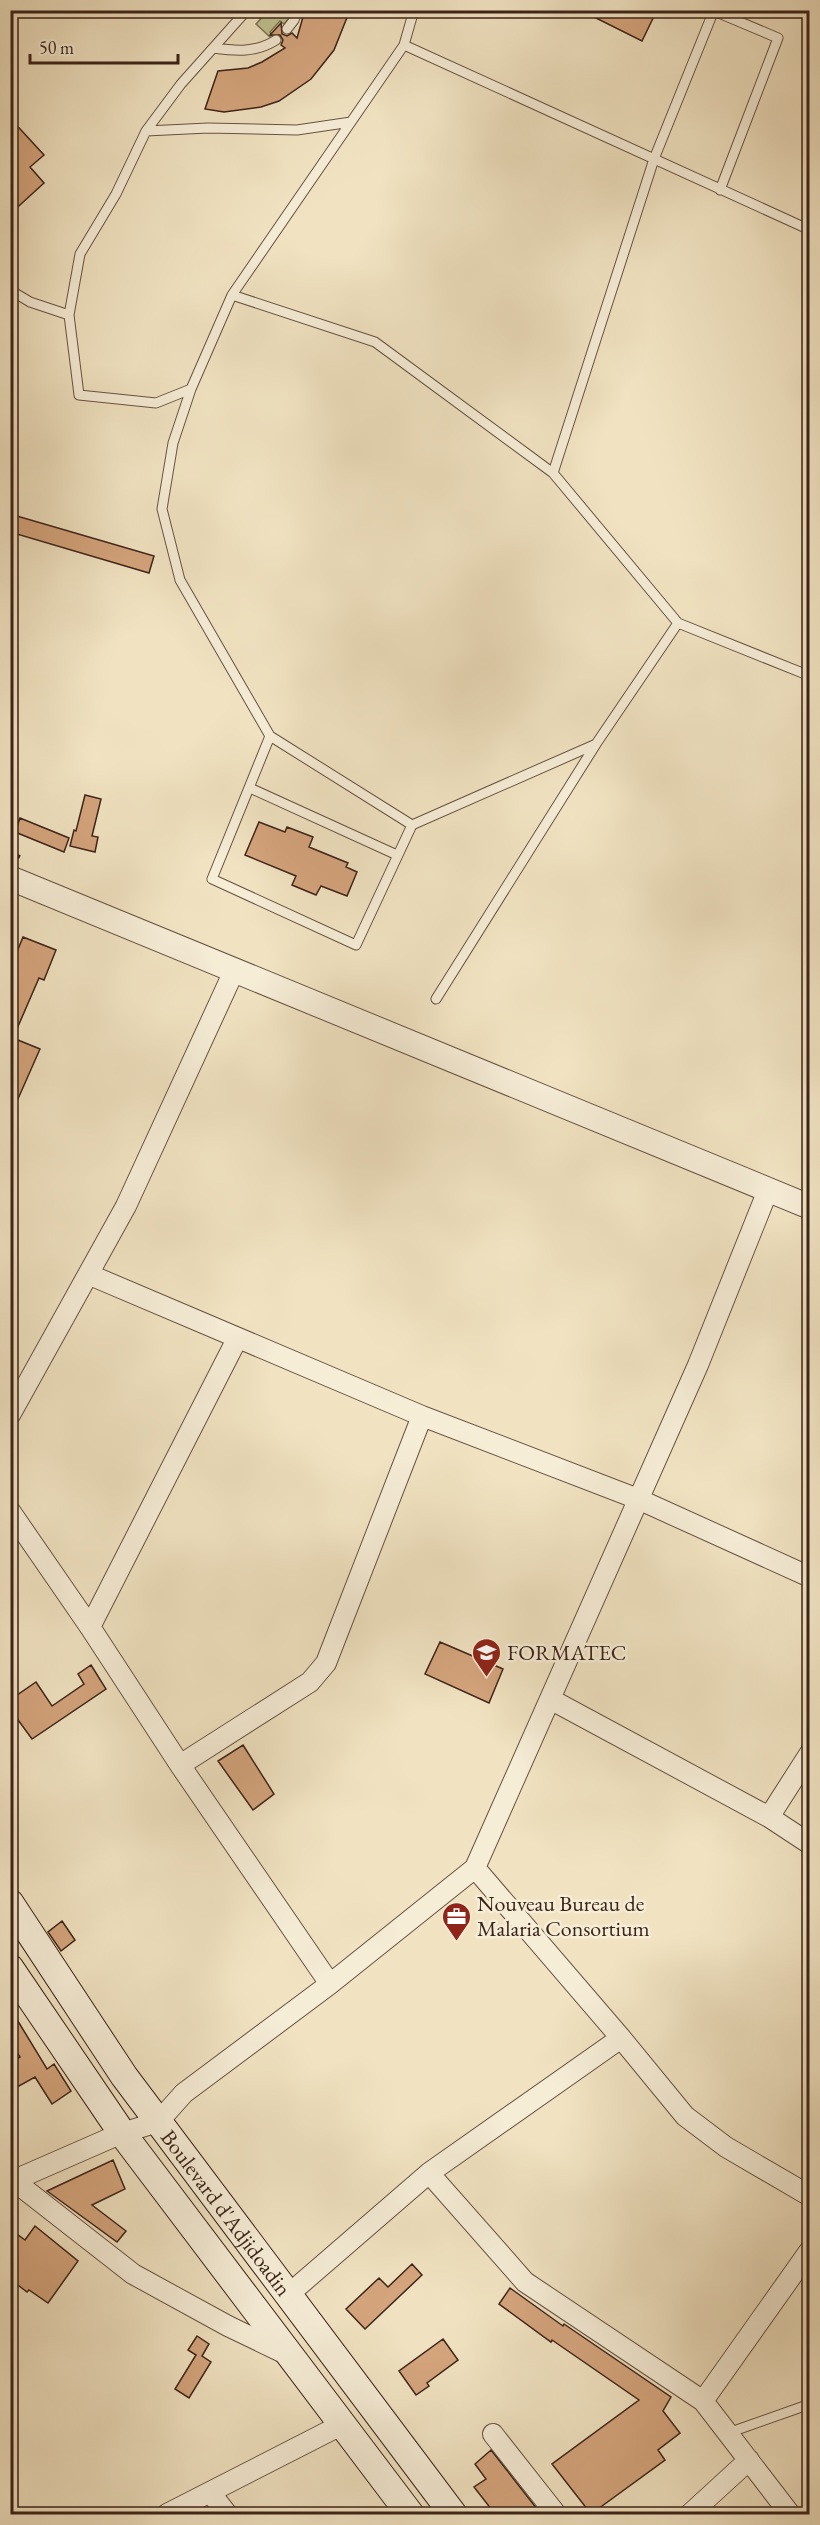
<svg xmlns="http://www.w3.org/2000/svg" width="820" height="2525" font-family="'EB Garamond',serif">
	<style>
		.green { fill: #bec390; stroke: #7c7354; stroke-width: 1.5 }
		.building { fill: #d5a57d; stroke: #3b2319; stroke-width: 1.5 }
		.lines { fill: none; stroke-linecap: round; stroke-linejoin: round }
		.service-casing { stroke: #685343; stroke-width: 11 }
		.minor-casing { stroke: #685343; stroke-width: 22 }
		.tertiary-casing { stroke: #685343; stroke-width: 26 }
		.secondary-casing { stroke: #3b2319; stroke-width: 29 }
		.path { stroke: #3b2319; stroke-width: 4; stroke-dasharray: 4.5 3; stroke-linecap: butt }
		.service { stroke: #f6edd7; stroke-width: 9 }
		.minor { stroke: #f6edd7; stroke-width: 20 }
		.tertiary { stroke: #f6edd7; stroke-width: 24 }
		.secondary { stroke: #f6edd7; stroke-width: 27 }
		.labels { text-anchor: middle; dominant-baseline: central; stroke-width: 5; stroke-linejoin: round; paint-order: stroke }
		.poi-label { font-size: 22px; fill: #3b2319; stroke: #f6edd7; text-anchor: start }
		.street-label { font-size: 22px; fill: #3b2319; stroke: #f6edd7 }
	</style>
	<rect width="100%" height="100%" fill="#f1e3c2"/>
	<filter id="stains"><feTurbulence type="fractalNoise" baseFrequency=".00333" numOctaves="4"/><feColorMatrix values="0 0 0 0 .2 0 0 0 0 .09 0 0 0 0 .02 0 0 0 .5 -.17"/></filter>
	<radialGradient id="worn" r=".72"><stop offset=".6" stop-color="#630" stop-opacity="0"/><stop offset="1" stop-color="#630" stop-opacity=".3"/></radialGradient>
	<path class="green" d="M268,11H296L284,24L280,21L270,32L272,35L270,37L256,24Z"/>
	<path class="building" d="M305,10H350L334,50L311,79L279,101L261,107L224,112L205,109L218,71L248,68L262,62L285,48L281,45L283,40L280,35H270L281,23L282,34L287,36L292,33L297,38Z
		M580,10H657L642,41Z
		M10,118L44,155L30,167L44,183L10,214Z
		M10,514L154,556L149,573L10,532Z
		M85,795L101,799L92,836L98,837L95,852L70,846L74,830L76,831Z
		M20,818L69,838L64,852L15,832Z
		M259,822L285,832L287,827L313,837L309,847L348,863L346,867L357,872L347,896L321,886L316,895L292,885L296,876L245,855Z
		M23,937L56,950L44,980L39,978L13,1038L40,1049L10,1117V969Z
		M440,1642L503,1669L489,1703L425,1674Z
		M91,1665L106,1689L32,1739L10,1709V1700L36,1682L52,1706L84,1684L78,1674Z
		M243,1745L274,1794L253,1810L218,1761Z
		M62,1921L75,1940L61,1951L48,1932Z
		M10,2008L47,2069L54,2064L71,2091L52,2104L35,2077L10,2091V2063L20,2057L10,2042Z
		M113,2160L125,2189L92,2205L126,2231L117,2242L47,2191Z
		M35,2226L78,2261L48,2303L29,2290L27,2292L10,2279V2229L25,2240Z
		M412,2264L422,2275L365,2329L346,2309L379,2278L388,2287Z
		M510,2288L563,2326L564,2324L671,2397L663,2411L680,2433L658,2450L665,2460L591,2514L552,2464L639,2400L552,2340L551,2342L499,2304Z
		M197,2336L209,2344L202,2356L211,2362L189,2398L175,2389L196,2355L188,2350Z
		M443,2339L458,2360L427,2383L429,2386L416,2395L399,2371Z
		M491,2450L541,2514H495L474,2487L486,2479L475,2464Z"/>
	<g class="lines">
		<defs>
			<path id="service" d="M414,10L404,45L232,295L375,342L553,473
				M714,10L654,159L553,473L678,623L810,676
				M714,11L778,38L720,190
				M287,29L294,20L298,10
				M404,45L810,230
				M213,48C236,51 256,53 276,40
				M146,131L208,128L297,130L351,122
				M10,290L30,302L69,315
				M232,295L191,389L173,443L162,509L180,580L270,736L412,825L596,744L678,623
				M191,389L156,403L79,395L69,315L80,254L116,194L146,131L181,84L247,10
				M270,736L212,879L356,945L412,825
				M250,788L397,855
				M436,999L596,744
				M728,2433L810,2404"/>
			<path id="minor" d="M90,1275L422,1416L638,1499L810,1577
				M10,1415L126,1206L234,971
				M10,1511L90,1627L180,1765L330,1984
				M90,1627L237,1339
				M550,1699L769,1817L810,1844
				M180,1765L310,1682L326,1663L422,1416
				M769,1817L810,1753
				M475,1868L621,2038L685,2116L726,2147L810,2196
				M429,2173L525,2282L703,2401L790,2514
				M14,2181L133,2274L228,2326L286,2354
				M10,2182L122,2133L158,2122L184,2093L330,1984L475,1868L698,1365L768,1190
				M289,2294L429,2173L621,2038
				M703,2401L810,2250
				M493,2434L556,2514
				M210,2492L227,2514
				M167,2514L343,2424
				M690,2514L749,2460"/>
			<path id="tertiary" d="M10,878L810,1207"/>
			<g id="secondary">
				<path id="s1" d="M10,1903L124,2076L453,2514"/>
				<path d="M10,1968L122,2133L410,2514"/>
			</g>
		</defs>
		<use href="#service" class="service-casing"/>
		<use href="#minor" class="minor-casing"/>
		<use href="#tertiary" class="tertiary-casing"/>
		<use href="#secondary" class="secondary-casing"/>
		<path class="path" d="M10,853L20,857"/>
		<use href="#service" class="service"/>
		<use href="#minor" class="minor"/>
		<use href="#tertiary" class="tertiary"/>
		<use href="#secondary" class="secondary"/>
	</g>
	<defs>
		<symbol id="university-pin" viewBox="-11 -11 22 30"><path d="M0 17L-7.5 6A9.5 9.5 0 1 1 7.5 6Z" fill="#8f2418" stroke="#f6edd7"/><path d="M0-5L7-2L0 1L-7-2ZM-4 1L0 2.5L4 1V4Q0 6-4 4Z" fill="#fff"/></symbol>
		<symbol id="office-pin" viewBox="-11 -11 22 30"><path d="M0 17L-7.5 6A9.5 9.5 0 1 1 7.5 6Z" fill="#8f2418" stroke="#f6edd7"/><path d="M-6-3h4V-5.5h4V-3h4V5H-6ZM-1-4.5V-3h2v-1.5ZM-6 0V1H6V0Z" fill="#fff"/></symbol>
	</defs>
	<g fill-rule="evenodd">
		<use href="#university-pin" x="470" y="1636" width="33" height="45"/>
		<use href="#office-pin" x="440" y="1900" width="33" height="45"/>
	</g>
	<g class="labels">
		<g class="poi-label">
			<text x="507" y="1652">FORMATEC</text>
			<text x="477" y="1903">Nouveau Bureau de<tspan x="477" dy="25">Malaria Consortium</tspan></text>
		</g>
		<g class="street-label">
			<text stroke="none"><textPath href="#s1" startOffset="378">Boulevard d'Adjidoadin</textPath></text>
		</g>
	</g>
	<rect width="820" height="2525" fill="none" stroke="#f1e3c2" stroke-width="36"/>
	<rect x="12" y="12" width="796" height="2501" fill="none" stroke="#3b2319" stroke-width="3"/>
	<rect x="18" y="18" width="784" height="2489" fill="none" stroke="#3b2319" stroke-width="1.5"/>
	<path d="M30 54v9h148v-9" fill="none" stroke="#3b2319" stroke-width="3"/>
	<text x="39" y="54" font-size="18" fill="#3b2319" stroke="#f6edd7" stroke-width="4.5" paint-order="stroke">50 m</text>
	<rect width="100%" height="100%" filter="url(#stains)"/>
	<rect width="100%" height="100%" fill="url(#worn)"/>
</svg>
